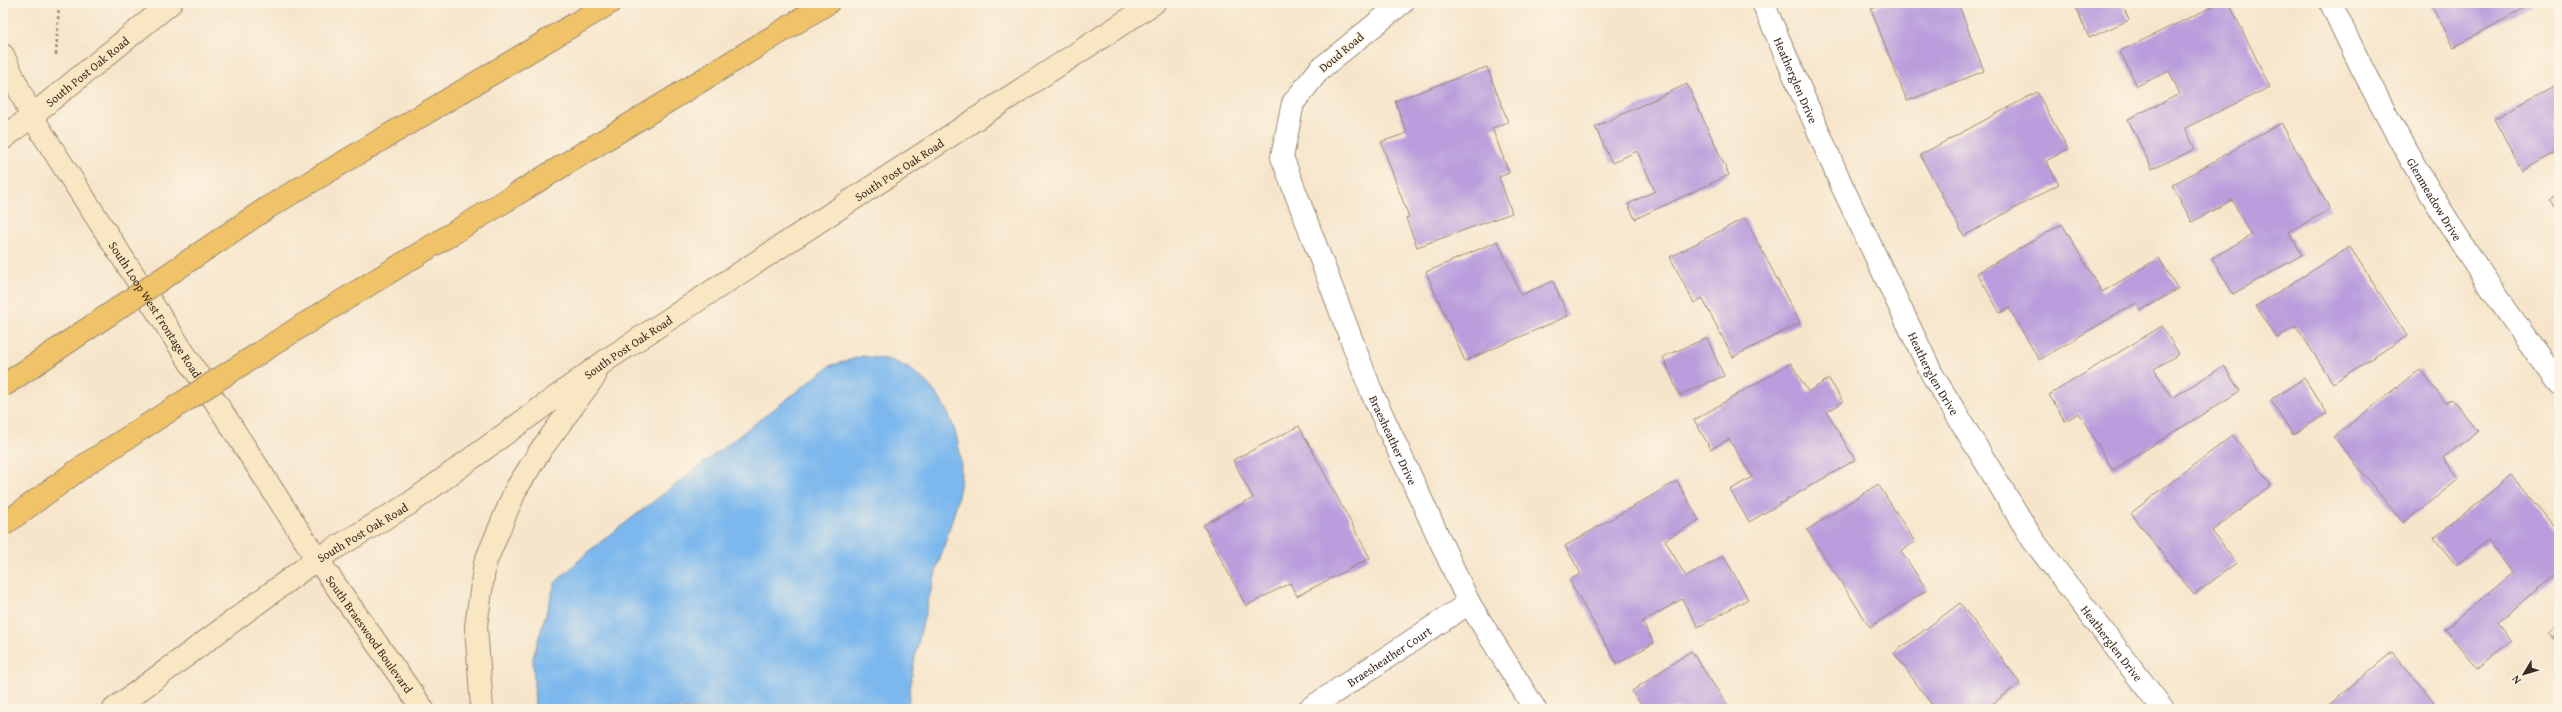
<svg xmlns="http://www.w3.org/2000/svg" width="2562" height="712" font-family="'Gentium Book Plus',serif">
	<style>
		.water { fill: #7bb8ed; stroke: #5b7186 }
		.building { fill: #b99ddc }
		.lines { fill: none; stroke-linecap: round; stroke-linejoin: round }
		.minor-casing { stroke: #988874; stroke-width: 24 }
		.secondary-casing { stroke: #988874; stroke-width: 24 }
		.motorway-casing { stroke: #988874; stroke-width: 24 }
		.path { stroke: #988874; stroke-width: 2.5; stroke-dasharray: 3 3; stroke-linecap: butt }
		.minor { stroke: #fff; stroke-width: 22 }
		.secondary { stroke: #f9e7c3; stroke-width: 22 }
		.motorway { stroke: #f0c369; stroke-width: 22 }
		.motorway-bridge-casing { stroke: #988874; stroke-width: 24; stroke-linecap: butt }
		.motorway-bridge { stroke: #f0c369; stroke-width: 22 }
		.labels { text-anchor: middle; dominant-baseline: central; stroke-width: 3.5; stroke-linejoin: round; paint-order: stroke }
		.street-label { font-size: 12px; fill: #3b2a1e; stroke: #fcf5e5 }
	</style>
	<rect width="100%" height="100%" fill="#fcf5e5"/>
	<filter id="ink" filterUnits="userSpaceOnUse"><feTurbulence type="fractalNoise" baseFrequency=".025" numOctaves="2"/><feDisplacementMap in="SourceGraphic" scale="8" xChannelSelector="R" yChannelSelector="G"/><feConvolveMatrix kernelMatrix="1 2 1 2 8 2 1 2 1" color-interpolation-filters="sRGB"/></filter>
	<filter id="wash" filterUnits="userSpaceOnUse"><feTurbulence type="fractalNoise" baseFrequency=".012" numOctaves="4" result="noise"/><feDisplacementMap in="SourceGraphic" scale="16" xChannelSelector="R" yChannelSelector="G"/><feGaussianBlur stdDeviation="0.9" result="paint"/><feColorMatrix in="noise" values="0 0 0 0 0 0 0 0 0 0 0 0 0 0 0 0 0 1.4 0 .05"/><feComposite in="paint" operator="in"/></filter>
	<g filter="url(#wash)">
		<rect width="100%" height="100%" fill="#f6e5cb"/>
		<path class="water" d="M863,356C873,358 886,358 896,362C942,381 966,437 960,485C956,515 942,549 934,579C923,621 911,665 908,709H535L533,658L555,583L589,551L830,366Z"/>
		<g id="blocks">
			<path class="building" d="M1887,3H1958L1984,71L1907,101L1871,9Z
				M2074,3H2125L2122,4L2129,20L2089,38Z
				M2220,3H2229L2270,87L2185,128L2195,149L2152,169L2128,119L2180,94L2169,71L2137,86L2120,51Z
				M2430,3H2534L2454,47Z
				M1487,67L1508,122L1492,128L1509,173L1499,177L1512,213L1417,247L1406,218L1409,217L1381,142L1407,133L1395,101Z
				M2559,83V151L2522,171L2494,119Z
				M1687,84L1729,175L1635,219L1628,204L1655,191L1637,151L1612,163L1595,127Z
				M2037,92L2068,149L2046,161L2059,184L1964,236L1920,155Z
				M2281,123L2330,209L2289,232L2302,255L2233,294L2212,258L2252,235L2232,200L2192,222L2172,185Z
				M2559,193V210L2551,199Z
				M1745,218L1800,323L1733,357L1702,298L1694,303L1670,257Z
				M2062,224L2102,292L2159,258L2178,289L2140,311L2136,303L2039,360L2009,308L2000,313L1977,273Z
				M1498,241L1521,295L1553,281L1568,316L1465,361L1426,272Z
				M2350,247L2407,336L2333,383L2296,326L2277,338L2256,306Z
				M2162,326L2179,354L2154,369L2172,398L2224,366L2240,391L2113,470L2079,413L2065,421L2049,395Z
				M1707,338L1724,376L1679,395L1663,357Z
				M1791,363L1808,392L1829,379L1843,402L1827,412L1855,460L1749,522L1730,490L1752,477L1729,439L1711,449L1694,420Z
				M2420,369L2446,403L2452,399L2478,431L2443,458L2459,479L2403,523L2334,437Z
				M2304,378L2327,413L2293,435L2271,400Z
				M1299,426L1370,558L1297,596L1290,583L1246,606L1203,525L1253,498L1233,460Z
				M2233,435L2271,485L2212,531L2236,563L2194,595L2131,513Z
				M2512,475L2559,534V572L2497,623L2511,641L2477,668L2445,629L2513,573L2487,541L2456,565L2434,538Z
				M1677,481L1699,520L1665,540L1686,577L1724,556L1748,599L1698,627L1682,599L1642,622L1654,643L1617,664L1569,580L1581,574L1565,546Z
				M1878,484L1915,542L1901,551L1927,590L1870,627L1807,530Z
				M1960,603L2020,683L1991,705L1994,709H1935L1894,653Z
				M2559,624V645L2549,633Z
				M1691,651L1730,709H1644L1632,691Z
				M2392,652L2440,709H2324Z"/>
		</g>
	</g>
	<g filter="url(#ink)">
		<use href="#blocks" fill-opacity="0" stroke="#988874" stroke-width="1"/>
		<g class="lines">
			<defs>
				<g id="minor">
					<path id="s1" d="M1402,3L1320,69L1293,103L1282,157L1371,391L1469,603L1535,709"/>
					<path id="s2" d="M1763,3L1842,186L1932,374L2033,540L2163,709"/>
					<path id="s3" d="M2331,3C2392,138 2470,265 2559,383"/>
					<path id="s4" d="M1309,709L1469,603"/>
				</g>
				<g id="secondary">
					<path id="s5" d="M3,55L32,117L62,164L317,559L423,709"/>
					<path id="s6" d="M3,139L171,3"/>
					<path id="s7" d="M114,709L317,559L409,504L608,359L1154,3"/>
					<path d="M482,709L476,626L485,563L516,489L540,451L595,376"/>
				</g>
				<path id="motorway" d="M267,208L610,3
					M303,325L828,3"/>
			</defs>
			<use href="#minor" class="minor-casing"/>
			<use href="#secondary" class="secondary-casing"/>
			<use href="#motorway" class="motorway-casing"/>
			<path class="path" d="M56,55L59,3"/>
			<use href="#minor" class="minor"/>
			<use href="#secondary" class="secondary"/>
			<use href="#motorway" class="motorway"/>
			<defs>
				<path id="motorway-bridge" d="M3,386L267,208
					M3,525L85,465L303,325"/>
			</defs>
			<use href="#motorway-bridge" class="motorway-bridge-casing"/>
			<use href="#motorway-bridge" class="motorway-bridge"/>
		</g>
	</g>
	<g class="labels">
		<g class="street-label">
			<text transform="translate(1341 52) rotate(-40)">Doud Road</text>
			<text stroke="none"><textPath href="#s6" startOffset="108">South Post Oak Road</textPath></text>
			<text stroke="none"><textPath href="#s2" startOffset="84">Heatherglen Drive</textPath></text>
			<text stroke="none"><textPath href="#s7" startOffset="953">South Post Oak Road</textPath></text>
			<text stroke="none"><textPath href="#s3" startOffset="222">Glenmeadow Drive</textPath></text>
			<text stroke="none"><textPath href="#s5" startOffset="297">South Loop West Frontage Road</textPath></text>
			<text stroke="none"><textPath href="#s7" startOffset="629">South Post Oak Road</textPath></text>
			<text stroke="none"><textPath href="#s2" startOffset="408">Heatherglen Drive</textPath></text>
			<text stroke="none"><textPath href="#s1" startOffset="508">Braesheather Drive</textPath></text>
			<text stroke="none"><textPath href="#s7" startOffset="305">South Post Oak Road</textPath></text>
			<text stroke="none"><textPath href="#s5" startOffset="686">South Braeswood Boulevard</textPath></text>
			<text stroke="none"><textPath href="#s2" startOffset="732">Heatherglen Drive</textPath></text>
			<text stroke="none"><textPath href="#s4" startOffset="96">Braesheather Court</textPath></text>
		</g>
	</g>
	<rect width="2562" height="712" fill="none" stroke="#fcf5e5" stroke-width="16"/>
	<g transform="translate(2524 674) rotate(232)" stroke="#fcf5e5" stroke-width="3" paint-order="stroke">
	<path d="M0-3L7 15L0 10L-7 15Z" fill="#3b2a1e"/>
	<text y="-6" font-size="11" font-weight="bold" text-anchor="middle" fill="#3b2a1e">N</text>
	</g>
</svg>
